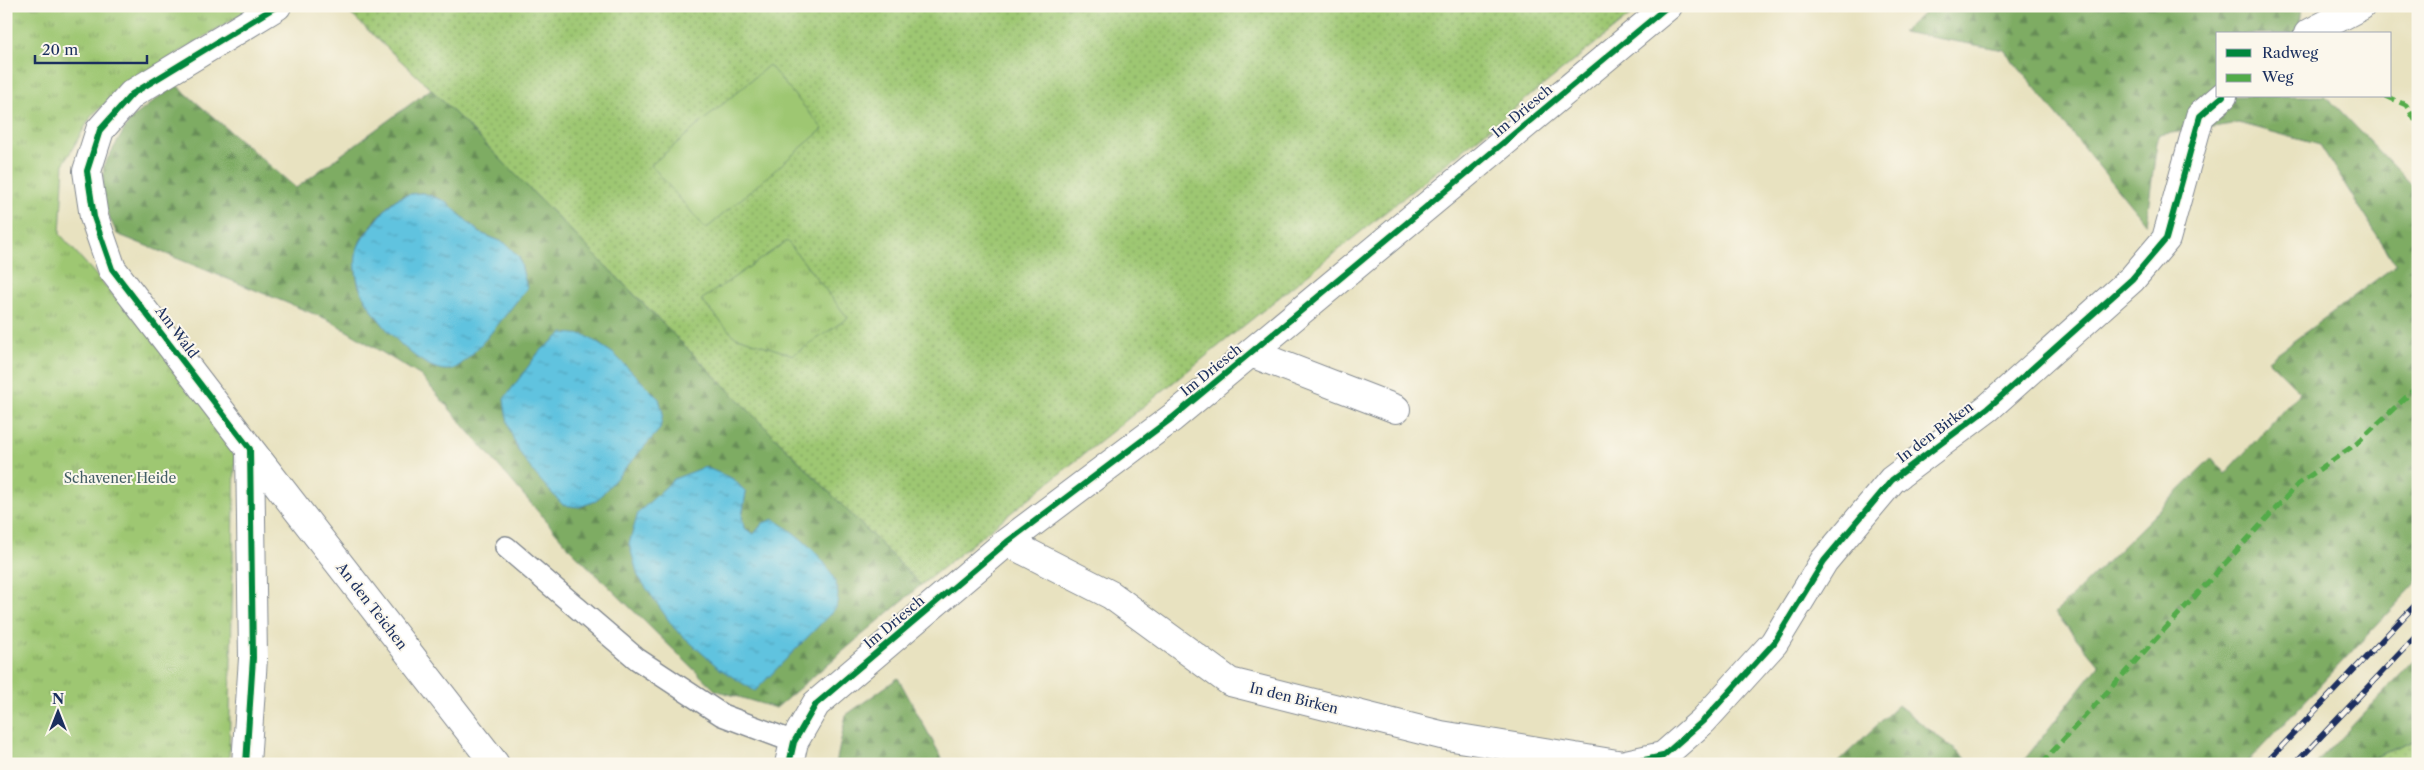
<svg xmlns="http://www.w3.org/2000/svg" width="2424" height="770" font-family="'Libre Caslon Text',serif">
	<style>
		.grass { fill: url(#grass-dots); stroke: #5c7b68 }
		.forest { fill: url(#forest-firs); stroke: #4c6e61; fill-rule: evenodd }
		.park { fill: url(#park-tufts); stroke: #5c7b68 }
		.pitch { fill: #9ec772; stroke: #5c7b68 }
		.water { fill: url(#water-ripples); stroke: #3e799e }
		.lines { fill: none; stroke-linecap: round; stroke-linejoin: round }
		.service-casing { stroke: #82888f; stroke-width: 24 }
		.minor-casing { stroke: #82888f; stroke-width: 30 }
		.service { stroke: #fff; stroke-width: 21 }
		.minor { stroke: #fff; stroke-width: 28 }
		.rail-casing { stroke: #1b2f5e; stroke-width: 5.5 }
		.rail { stroke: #fbf7ec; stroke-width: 4; stroke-dasharray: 11; stroke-linecap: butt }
		.quiet { stroke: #52ab49; stroke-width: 5; stroke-dasharray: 10 5; stroke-linecap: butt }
		.cycleway-casing { stroke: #fbf7ec; stroke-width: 9 }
		.cycleway { stroke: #00873e; stroke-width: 6 }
		.labels { text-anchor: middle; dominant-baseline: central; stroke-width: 4; stroke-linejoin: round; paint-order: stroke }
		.street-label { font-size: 14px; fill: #1b2f5e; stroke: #fbf7ec }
		.park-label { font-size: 14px; fill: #425d64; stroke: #fbf7ec }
	</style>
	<defs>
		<pattern id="grass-dots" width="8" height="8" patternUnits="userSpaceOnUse" patternTransform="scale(1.25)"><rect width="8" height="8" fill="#9ec772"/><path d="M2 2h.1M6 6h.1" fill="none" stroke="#80a261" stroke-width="1.8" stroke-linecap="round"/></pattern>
		<pattern id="forest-firs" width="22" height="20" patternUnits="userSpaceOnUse" patternTransform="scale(1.25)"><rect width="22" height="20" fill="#7eac64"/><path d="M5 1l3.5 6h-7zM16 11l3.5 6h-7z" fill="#668c56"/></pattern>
		<pattern id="park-tufts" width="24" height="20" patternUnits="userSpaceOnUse" patternTransform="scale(1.25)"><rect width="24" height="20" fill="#9ec772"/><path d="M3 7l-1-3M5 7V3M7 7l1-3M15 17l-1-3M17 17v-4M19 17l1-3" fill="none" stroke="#80a261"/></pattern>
		<pattern id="water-ripples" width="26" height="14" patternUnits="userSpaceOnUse" patternTransform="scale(1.25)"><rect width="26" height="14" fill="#61c3df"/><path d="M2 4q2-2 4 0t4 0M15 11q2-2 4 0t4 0" fill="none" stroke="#4f9fb8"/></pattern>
	</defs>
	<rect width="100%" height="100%" fill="#fbf7ec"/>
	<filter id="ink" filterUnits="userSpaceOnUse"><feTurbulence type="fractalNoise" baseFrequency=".02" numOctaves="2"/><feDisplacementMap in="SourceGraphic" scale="10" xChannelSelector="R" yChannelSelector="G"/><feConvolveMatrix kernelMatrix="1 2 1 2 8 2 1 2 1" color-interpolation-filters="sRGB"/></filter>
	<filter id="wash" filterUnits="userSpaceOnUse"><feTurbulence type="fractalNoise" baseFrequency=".0096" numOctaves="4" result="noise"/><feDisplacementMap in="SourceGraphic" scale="20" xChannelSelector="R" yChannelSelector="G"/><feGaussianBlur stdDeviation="1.12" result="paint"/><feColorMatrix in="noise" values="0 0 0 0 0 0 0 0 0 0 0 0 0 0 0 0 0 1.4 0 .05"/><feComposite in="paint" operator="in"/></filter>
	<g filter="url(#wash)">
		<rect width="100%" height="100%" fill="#e8e2c0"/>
		<path class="grass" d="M342,6H1642L921,585L431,89Z
			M2418,739V764H2370L2375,757Z"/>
		<path class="forest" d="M1932,6H2302L2299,34H2218V96H2326L2418,191V581L2246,764H2021L2099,665L2055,613L2212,458L2225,474L2300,392L2268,360L2396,265L2320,145L2239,123L2158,135L2146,224L2004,50L1902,32Z
			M175,84L296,188L431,89L921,585L776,708L715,690L572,551L421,376L329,320L117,234L102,201L104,165L130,120ZM423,193L445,201L480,233L505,243L519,257L527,288L468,356L453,369C444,367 432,366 424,361C400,349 369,311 359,287C355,274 355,258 359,245C361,236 370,228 376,220C392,201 397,194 423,193ZM539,352L563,505L515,446L530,364ZM674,479L746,492L742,517L744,528L754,534L763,523C798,543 820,549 838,589L755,691Z
			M2418,656V739L2375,757L2370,764H2316Z
			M898,678L944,762L950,764H836L846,715Z
			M1898,705L1973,764H1836Z"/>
		<path class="park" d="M6,6H255L130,82L92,115L64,163L60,234L222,419L235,459L229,764H6Z
			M787,241L848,318L793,355L734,336L701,300Z"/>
		<path class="pitch" d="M769,65L823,129L706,229L651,165Z"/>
		<path class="water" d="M423,193L445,201L480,233L505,243L519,257L527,288C514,304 469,364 453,369C423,379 366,311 359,285C356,276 355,264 356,255C358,241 368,231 377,220C392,201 397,194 423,193Z
			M563,333L585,335L614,354L659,399L663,413L660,429L596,501L579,507L563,505C531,470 509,450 504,399L539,352Z
			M705,467L733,479L746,492L742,517L744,528L754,534L763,523L774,519C796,533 831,561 837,588C839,594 837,602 836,608L755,691L720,669L674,628L638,576L629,544L638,513L674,479Z"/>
	</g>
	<g filter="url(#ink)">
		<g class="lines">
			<defs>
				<path id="service" d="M506,547L637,659L722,715L794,742"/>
				<path id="minor" d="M2308,34L2361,6
					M1251,353L1396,409
					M250,449L495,764
					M1007,542L1111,595L1230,682L1441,735L1617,764
					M246,764L253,658L250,449L112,269L94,217L87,171L100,130L132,94L277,6
					M789,764L794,742L816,704L1007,542L1172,418L1668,6
					M1626,764L1663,756L1703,721L1774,643L1824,561L1892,480L1988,408L2132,279L2166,239L2200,116L2223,96"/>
			</defs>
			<use href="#service" class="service-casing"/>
			<use href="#minor" class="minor-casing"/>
			<use href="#service" class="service"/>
			<use href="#minor" class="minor"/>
			<defs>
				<path id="rail" d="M2265,764L2418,602
					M2295,764L2418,634"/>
			</defs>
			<use href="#rail" class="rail-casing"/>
			<use href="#rail" class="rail"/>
			<path class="quiet" d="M2386,96L2406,105L2418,125
				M2041,764L2298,484L2356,444L2418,386"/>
			<defs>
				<path id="cycleway" d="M246,764L253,658L250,449L112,269L94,217L87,171L100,130L132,94L277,6
					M789,764L794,742L816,704L1007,542L1172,418L1668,6
					M1626,764L1663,756L1703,721L1774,643L1824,561L1892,480L1988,408L2132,279L2166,239L2200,116L2223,96"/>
			</defs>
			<use href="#cycleway" class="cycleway-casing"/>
			<use href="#cycleway" class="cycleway"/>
		</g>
	</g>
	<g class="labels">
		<g class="street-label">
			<text transform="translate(1522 111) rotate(-40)">Im Driesch</text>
			<text transform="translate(177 332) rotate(53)">Am Wald</text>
			<text transform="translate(1211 370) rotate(-39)">Im Driesch</text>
			<text transform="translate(1935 432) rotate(-37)">In den Birken</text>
			<text transform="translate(372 606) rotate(52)">An den Teichen</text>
			<text transform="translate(894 622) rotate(-40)">Im Driesch</text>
			<text transform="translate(1294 698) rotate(14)">In den Birken</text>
		</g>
		<g class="park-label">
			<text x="120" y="478">Schavener Heide</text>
		</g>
	</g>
	<rect width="2424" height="770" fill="none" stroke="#fbf7ec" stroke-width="25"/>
	<rect x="2216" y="32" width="175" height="65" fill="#fbf7ec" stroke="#a1a7b3"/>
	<rect x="2226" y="49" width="25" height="8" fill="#00873e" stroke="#a1a7b3"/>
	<text x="2262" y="58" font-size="15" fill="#1b2f5e">Radweg</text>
	<rect x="2226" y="74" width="25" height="8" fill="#52ab49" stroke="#a1a7b3"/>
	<text x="2262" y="82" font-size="15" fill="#1b2f5e">Weg</text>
	<g transform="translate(58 712)" stroke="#fbf7ec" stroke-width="4" paint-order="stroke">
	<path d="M0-4L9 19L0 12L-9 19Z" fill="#1b2f5e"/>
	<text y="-8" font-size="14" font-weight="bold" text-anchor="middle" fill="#1b2f5e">N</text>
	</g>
	<path d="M35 55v8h112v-8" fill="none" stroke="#1b2f5e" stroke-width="2.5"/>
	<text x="42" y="55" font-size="15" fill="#1b2f5e" stroke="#fbf7ec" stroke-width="4" paint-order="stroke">20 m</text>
</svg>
